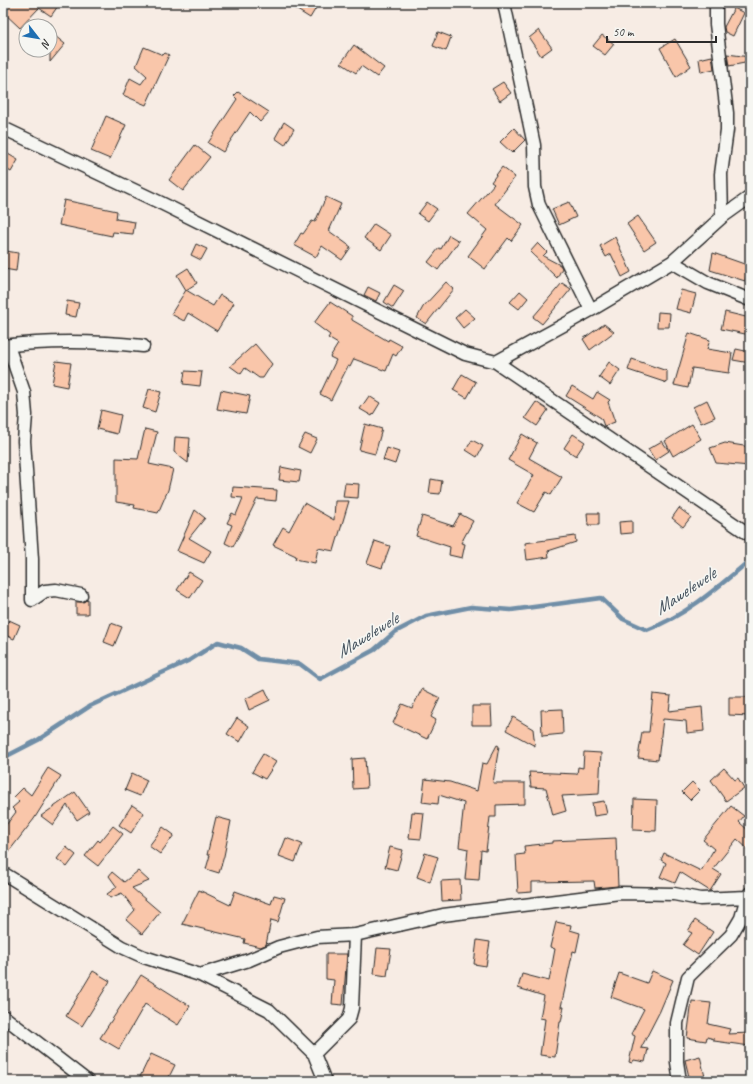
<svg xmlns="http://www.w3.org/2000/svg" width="753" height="1084" font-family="Caveat,sans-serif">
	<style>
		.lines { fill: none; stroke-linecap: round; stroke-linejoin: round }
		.stream { stroke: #6f8ea7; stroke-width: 4.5 }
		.building { fill: #f9c6aa; stroke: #2b2b2b }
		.minor-casing { stroke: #2b2b2b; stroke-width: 15 }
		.minor { stroke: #f6f6f2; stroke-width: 12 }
		.labels { text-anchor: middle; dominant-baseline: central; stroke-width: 3.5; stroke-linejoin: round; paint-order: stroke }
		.water-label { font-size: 18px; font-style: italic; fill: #47545f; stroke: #f6f6f2 }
	</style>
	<rect width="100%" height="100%" fill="#f7ece4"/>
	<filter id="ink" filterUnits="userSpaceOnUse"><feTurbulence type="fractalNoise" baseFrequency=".025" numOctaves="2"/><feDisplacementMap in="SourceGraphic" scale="8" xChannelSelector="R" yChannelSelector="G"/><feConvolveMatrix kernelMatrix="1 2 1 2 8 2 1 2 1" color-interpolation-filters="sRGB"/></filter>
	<g filter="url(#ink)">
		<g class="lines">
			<path class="stream" d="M3,758L38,740L90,706L190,660L218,642L241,648L258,659L300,664L320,679L374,650L395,632L426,616L471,607L511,610L601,598L623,619L647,630C687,615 718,587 750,560"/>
		</g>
		<path class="building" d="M3,3H60L51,16L39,8L20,28L3,12Z
			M286,3H319L310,18Z
			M734,8L744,13L733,36L725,32L724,27Z
			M539,30L552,48L541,56L529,38Z
			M50,32L65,44L50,62Z
			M438,32L451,37L446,51L433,46Z
			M602,35L614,44L605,55L593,46Z
			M675,39L691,66L676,77L660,48Z
			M354,45L384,68L377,77L361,66L356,73L341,63Z
			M144,47L163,55L165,53L169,55L146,105L123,95L130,78L141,84L147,76L136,66Z
			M727,54L750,57V62L729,66Z
			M712,56L714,69L701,72L699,59Z
			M503,82L511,93L500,101L492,89Z
			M238,92L269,112L260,122L250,112L223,152L208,143L237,99L234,96Z
			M106,116L126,125L110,159L91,151Z
			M284,122L294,129L285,145L275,138Z
			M514,128L525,140L512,153L500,142Z
			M195,145L210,157L183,191L169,180Z
			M3,151L18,160L11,172L3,167Z
			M502,167L515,177L495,204L523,225L511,241L508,238L485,269L468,256L487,230L468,214L494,184L491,182Z
			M326,197L341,204L329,231L351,247L342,260L322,246L316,257L294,245L301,233L303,234L312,221L315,222Z
			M64,200L117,211L116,219L135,222L133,234L113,232L112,236L59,225Z
			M427,202L437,209L428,221L418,214Z
			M569,202L576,217L559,225L552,209Z
			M638,216L656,242L644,250L627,224Z
			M374,224L391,235L381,250L364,238Z
			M449,235L459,241L438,270L428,262L439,248L441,249Z
			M615,237L631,272L622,277L611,254L606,257L600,246Z
			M538,243L547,252L543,256L560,265L562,268L557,278L530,252Z
			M196,244L207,249L201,260L191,255Z
			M6,251L18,253L16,271L4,269Z
			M713,253L750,266L745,281L710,270Z
			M188,268L197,283L186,290L177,275Z
			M446,282L454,289L426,324L417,318L423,307Z
			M562,283L571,289L542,324L533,317Z
			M394,285L404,291L393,308L384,302Z
			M368,287L380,293L376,301L364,295Z
			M186,290L213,306L220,295L234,303L217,331L188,313L184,321L171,314Z
			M681,290L696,294L691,313L676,309Z
			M520,291L528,298L519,309L510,302Z
			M67,301L79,303L76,317L65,315Z
			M330,302L352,316V320L388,341L389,339L402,346L396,356L393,354L386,371L354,359L350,367L348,366L331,400L320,394L336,360L330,357L338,344L328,338L330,335L314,323Z
			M465,309L475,318L463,328L455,318Z
			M658,312L670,313L669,327H657Z
			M725,312L750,318V335L721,329Z
			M604,324L614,332L590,350L583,339Z
			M689,333L710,340L707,349L732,353L729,373L692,368L688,388L674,385Z
			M255,344L272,364L263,378H259L245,368L241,374L230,366Z
			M736,349L750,352V363L733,360Z
			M632,359L667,371V383L628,370Z
			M56,361L71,363L67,387L52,384Z
			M609,362L620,370L610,385L599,377Z
			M185,371L202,372L200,386L183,384Z
			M462,374L476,382L467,398L453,390Z
			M572,386L593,399L597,392L610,400L608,402L615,422L604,426L601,418L566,396Z
			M149,389L161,392L155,412L143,408Z
			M221,390L250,396L246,414L217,409Z
			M369,396L380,403L372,416L360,409Z
			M707,400L715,417L701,423L693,407Z
			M536,402L548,410L537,426L525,418Z
			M101,410L121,415L117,434L97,429Z
			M365,424L382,429L375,454L359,450Z
			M692,424L701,439L673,456L665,441Z
			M145,429L157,432L149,464L173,469L168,490L158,513L134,508L135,505L116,502V458L138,459Z
			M305,434L317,439L310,453L298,447Z
			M522,434L537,443L529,458L562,477L551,495L546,492L534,512L517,503L534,475L508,460Z
			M573,434L585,442L576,456L564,448Z
			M175,437L190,438L188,463L174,452Z
			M472,440L483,446L477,457L466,450Z
			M662,441L669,451L655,460L648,449Z
			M725,443L750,447V466L716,463L710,448Z
			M387,448L399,452L395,464L383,460Z
			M281,467L301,471L299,482L279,480Z
			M431,479L442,481L440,494L429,493Z
			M345,483L359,484L358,498L343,497Z
			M233,487L277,490L276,501L257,499L233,547L225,543L232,525L227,523L232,513L236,515L243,498L232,497Z
			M335,501H349L334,551L318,548L315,563L295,559L296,556L273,545L283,527L289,531L304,503L334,520Z
			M679,508L691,517L683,527L672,518Z
			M195,510L205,518L189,538L211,551L204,563L177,551Z
			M587,513H599V525H588Z
			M460,514L473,521L461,543L465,544L462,558L449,555L450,547L416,536L422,516L453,526Z
			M632,521V533L620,534L619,522Z
			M575,536L576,542L548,551L549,557L527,560L525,543Z
			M375,541L390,546L382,568L367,563Z
			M189,572L202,580L190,598L177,590Z
			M88,599V614H76V602H83Z
			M9,620L20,625L14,639L3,634Z
			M111,623L122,627L114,646L104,642Z
			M265,689L270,700L249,710L245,699Z
			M422,689L440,698L431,717L436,720L427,739L393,723L402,704L412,708Z
			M653,694L671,696L669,711L702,707L704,731L687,733L686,721L663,719L658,760L638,758L642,732H649Z
			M729,697H750V716L729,715Z
			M472,706H491L492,725H472Z
			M562,709L563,734L542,736L541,710Z
			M513,717L533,729L535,746L506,730Z
			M237,718L249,726L240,742L227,734Z
			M497,745L499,746L493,783H525V804L496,805V817H490L486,851L481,850L479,880L465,879L468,849L459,847L464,803L439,795L438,804L422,802L425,779L450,782L477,791L482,763L487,764Z
			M584,752L601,753L599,794L562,796L566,811L553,815L546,788L531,787L529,772L577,774L578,767L583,768Z
			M263,754L276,762L265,779L252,772Z
			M365,758L367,788L353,789L352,759Z
			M48,768L61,776L34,819L3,859V829L16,812L12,808L19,802L14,797L23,788L31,795Z
			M724,768L735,780L738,778L744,788L726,801L711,780Z
			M132,773L147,780L140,796L125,790Z
			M692,782L700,790L690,800L682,792Z
			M75,792L89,812L77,820L67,805L53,825L41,816Z
			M634,799L657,800L656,831L633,830Z
			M604,801L607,814L594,816L592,803Z
			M132,805L144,813L131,833L119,825Z
			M731,806L744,816L739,822L750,832V851L737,839L713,869L721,874L710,891L680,872L675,883L660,877L666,863L661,860L664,853L701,871L714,849L703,840Z
			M412,812L424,813L421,839L409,838Z
			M216,817L231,821L224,856L219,873L206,869L210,855H207Z
			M113,826L123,834L98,866L85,856L98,840L100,842Z
			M163,827L174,835L160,854L149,846Z
			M286,838L302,844L295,862L279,856Z
			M616,838L618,886L595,888L594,881L532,882V892L518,893L516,855L525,854L524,846L552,843V841Z
			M66,847L76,855L67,867L57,859Z
			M390,847L403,850L397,870L385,867Z
			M425,853L438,857L430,882L417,877Z
			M138,871L149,881L132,888L160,912L142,934L126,920L135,910L122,893L110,898L107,894L117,887L109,876L112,872L124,882Z
			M460,880L461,900L442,901L441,881Z
			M199,890L230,905L235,891L271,904L274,895L285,898L278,922L271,920L266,945L260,947L244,943L245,939L182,924Z
			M695,920L713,932L698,955L683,945L692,933L688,931Z
			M556,922L571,925L570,930L580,933L576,952L573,951L561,1007H564L561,1022H560L555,1057L540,1055L545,1019L540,1018L544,996L518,988L522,974L549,981L555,949L550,947Z
			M477,940L490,942L486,966L474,964Z
			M377,948L391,949L387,976L374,974Z
			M326,954H347L343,1005L332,1004L334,980L326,979Z
			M93,971L110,981L82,1026L66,1016Z
			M652,971L673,980L660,1011L641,1048L648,1049L645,1062L634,1060L632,1063L629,1062L635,1036L631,1034L644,1009L611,997L619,973L647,983Z
			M141,975L190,1006L178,1025L145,1004L119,1049L100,1038Z
			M692,1001L711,1003L708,1024L730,1029L728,1034L750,1033V1046L714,1041V1039L707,1037L706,1041L687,1038Z
			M151,1054L175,1065L167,1081H138Z
			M700,1056L706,1081H690L685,1060Z"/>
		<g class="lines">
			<defs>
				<path id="minor" d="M504,3L534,145L535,187L539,205L591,310
					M716,3V24L727,113V130L721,174L722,217
					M3,128L161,203L465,354L496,362L750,535
					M672,262L708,283L750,300
					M3,346C50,340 96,341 143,346
					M8,346L24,392L26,415L24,441L32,559V600L45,591L56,590L81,595
					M496,362L591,310L672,262L722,217L750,197
					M3,873L122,947L144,957L200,975L249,960L279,947L317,937L355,935L443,915L620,893L674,894L700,899L747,897L750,893
					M200,975L269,1010L314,1054L325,1081
					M3,1016L87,1081
					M314,1054L349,1019L352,1008L355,935
					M680,1081L677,1062V1023L688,977L731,935L741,918L747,897"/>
			</defs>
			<use href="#minor" class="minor-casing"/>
			<use href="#minor" class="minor"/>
		</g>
	</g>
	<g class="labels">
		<g class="water-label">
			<text transform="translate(685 591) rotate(-34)">Mawelewele</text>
			<text transform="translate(367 635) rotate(-32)">Mawelewele</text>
		</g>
	</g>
	<rect width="753" height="1084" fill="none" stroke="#f6f6f2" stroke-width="16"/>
	<rect x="8" y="8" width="737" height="1068" fill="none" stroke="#2b2b2b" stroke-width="1.5" filter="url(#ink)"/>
	<g transform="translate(38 38) rotate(121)"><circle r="19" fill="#f6f6f2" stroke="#a5a5a2"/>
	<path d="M0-3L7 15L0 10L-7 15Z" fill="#1f6fb2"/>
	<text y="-6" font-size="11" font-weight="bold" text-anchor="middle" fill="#2b2b2b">N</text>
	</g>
	<path d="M607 36v6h109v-6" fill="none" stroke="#2b2b2b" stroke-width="2"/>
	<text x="613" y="36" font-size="12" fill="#2b2b2b" stroke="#f6f6f2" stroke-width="3" paint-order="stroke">50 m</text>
</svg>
